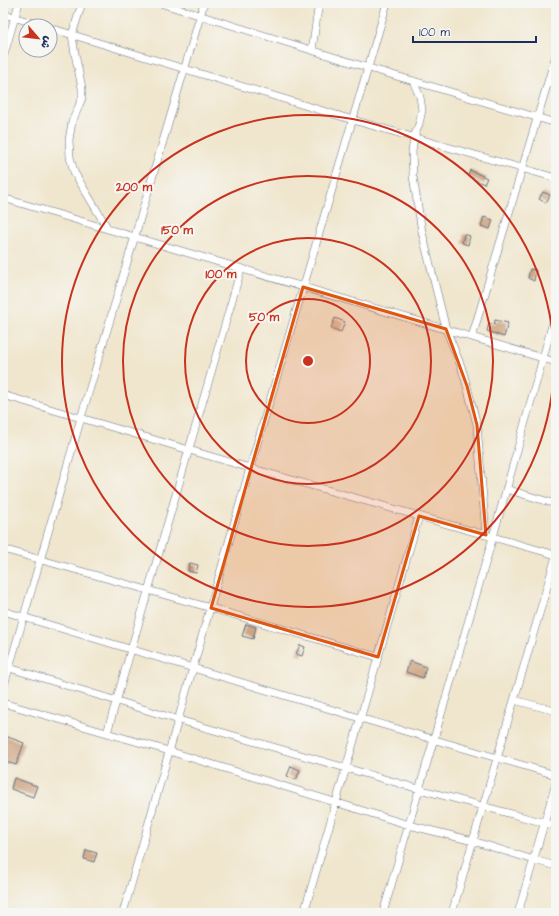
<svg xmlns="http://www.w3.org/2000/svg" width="559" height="916" font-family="'Architects Daughter','Playpen Sans Arabic',sans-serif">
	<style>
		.building { fill: #cca17e }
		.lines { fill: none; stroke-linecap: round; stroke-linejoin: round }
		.street-casing { stroke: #666f85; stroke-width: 8 }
		.street { stroke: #fff; stroke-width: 7 }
		.marked { fill: #de5710; fill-opacity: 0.2; stroke: #de5710; stroke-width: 3; stroke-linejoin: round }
		.ring { fill: none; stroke: #c8321e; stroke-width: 2 }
		.centre { fill: #c8321e; stroke: #f6f6f2; stroke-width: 2 }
		.ring-label { font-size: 12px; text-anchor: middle; font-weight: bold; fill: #c8321e; stroke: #f6f6f2; stroke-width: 4; stroke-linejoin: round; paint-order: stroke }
	</style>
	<rect width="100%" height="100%" fill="#f6f6f2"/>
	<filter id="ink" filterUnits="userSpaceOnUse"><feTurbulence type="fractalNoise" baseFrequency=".025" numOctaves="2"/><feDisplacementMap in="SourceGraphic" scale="8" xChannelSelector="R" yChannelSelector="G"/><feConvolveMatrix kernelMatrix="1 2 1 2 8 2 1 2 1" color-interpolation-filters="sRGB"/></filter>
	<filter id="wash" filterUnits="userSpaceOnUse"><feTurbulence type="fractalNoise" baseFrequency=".012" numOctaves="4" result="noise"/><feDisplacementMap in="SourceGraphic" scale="16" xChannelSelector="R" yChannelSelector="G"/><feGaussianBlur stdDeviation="0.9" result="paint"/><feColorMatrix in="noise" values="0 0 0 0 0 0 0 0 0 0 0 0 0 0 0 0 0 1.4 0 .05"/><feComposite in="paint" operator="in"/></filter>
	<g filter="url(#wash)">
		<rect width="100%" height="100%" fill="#f0e6cd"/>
		<g id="blocks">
			<path class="building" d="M470,170L487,178L484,184L468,176Z
				M543,192L550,195L546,203L539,199Z
				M484,217L493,220L490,229L481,226Z
				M464,234L470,236L468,245L462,243Z
				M530,269L536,270L534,281L528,278Z
				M335,318L345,322L341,332L331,328Z
				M495,320L508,323L504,337L487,331L489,323L494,325Z
				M190,563L198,565L196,573L188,571Z
				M246,624L256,627L253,639L242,636Z
				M300,645L305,647L302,656L296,654Z
				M410,661L426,667L423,678L406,672Z
				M3,735L24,743L16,765L3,761Z
				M291,766L300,770L296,780L287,776Z
				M14,778L37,786L33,797L11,789Z
				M86,850L97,853L94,862L84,859Z"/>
		</g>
	</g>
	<g filter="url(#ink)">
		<use href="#blocks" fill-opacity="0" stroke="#666f85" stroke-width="1"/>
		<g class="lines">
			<defs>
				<path id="street" d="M82,3L72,35L75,54L82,88V98L78,108L72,122L69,140L70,157L74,172L108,229
					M160,3L369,68L556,123
					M3,14L43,26
					M50,28L353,120L556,178
					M312,50L318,9V3
					M3,58L19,3
					M413,81L420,97L422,110L419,124L414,137L412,152L413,176L422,232L446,329L461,366L467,386L477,425L486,535
					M3,198L556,362
					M472,337L556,55
					M3,395L250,468L556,555
					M506,489L556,504
					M3,549L211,608L378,657
					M3,611L360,718L556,775
					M3,666L179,720L419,789L556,826
					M3,689L81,418L204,3
					M514,700L556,711
					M3,703L169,751L409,825L473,841L534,860L556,866
					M107,733L241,269
					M123,913L250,468L387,3
					M304,913L419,516
					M383,913L493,537L556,311
					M452,913L556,556
					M518,913L556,783"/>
			</defs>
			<use href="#street" class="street-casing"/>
			<use href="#street" class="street"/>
		</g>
	</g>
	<path class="marked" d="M303,287L446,329L467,386L477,425L486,535L419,516L378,657L211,608Z"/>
	<g class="ring">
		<circle cx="308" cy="361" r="62"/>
		<circle cx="308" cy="361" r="123"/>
		<circle cx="308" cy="361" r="185"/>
		<circle cx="308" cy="361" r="246"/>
	</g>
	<circle cx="308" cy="361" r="6" class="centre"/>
	<g class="ring-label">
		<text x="134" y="191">200 m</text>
		<text x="177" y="234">150 m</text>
		<text x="221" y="278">100 m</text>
		<text x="264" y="321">50 m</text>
	</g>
	<rect width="559" height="916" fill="none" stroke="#f6f6f2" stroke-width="16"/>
	<g transform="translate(38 38) rotate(118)"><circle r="19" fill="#f6f6f2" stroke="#9ea6b7"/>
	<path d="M0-3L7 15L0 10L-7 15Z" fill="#c8321e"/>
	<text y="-6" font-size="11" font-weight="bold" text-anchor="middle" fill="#1b2f5e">ش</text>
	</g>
	<path d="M413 36v6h123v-6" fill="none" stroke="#1b2f5e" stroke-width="2"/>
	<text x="419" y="36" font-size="12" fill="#1b2f5e" stroke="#f6f6f2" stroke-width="3" paint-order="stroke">100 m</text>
</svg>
